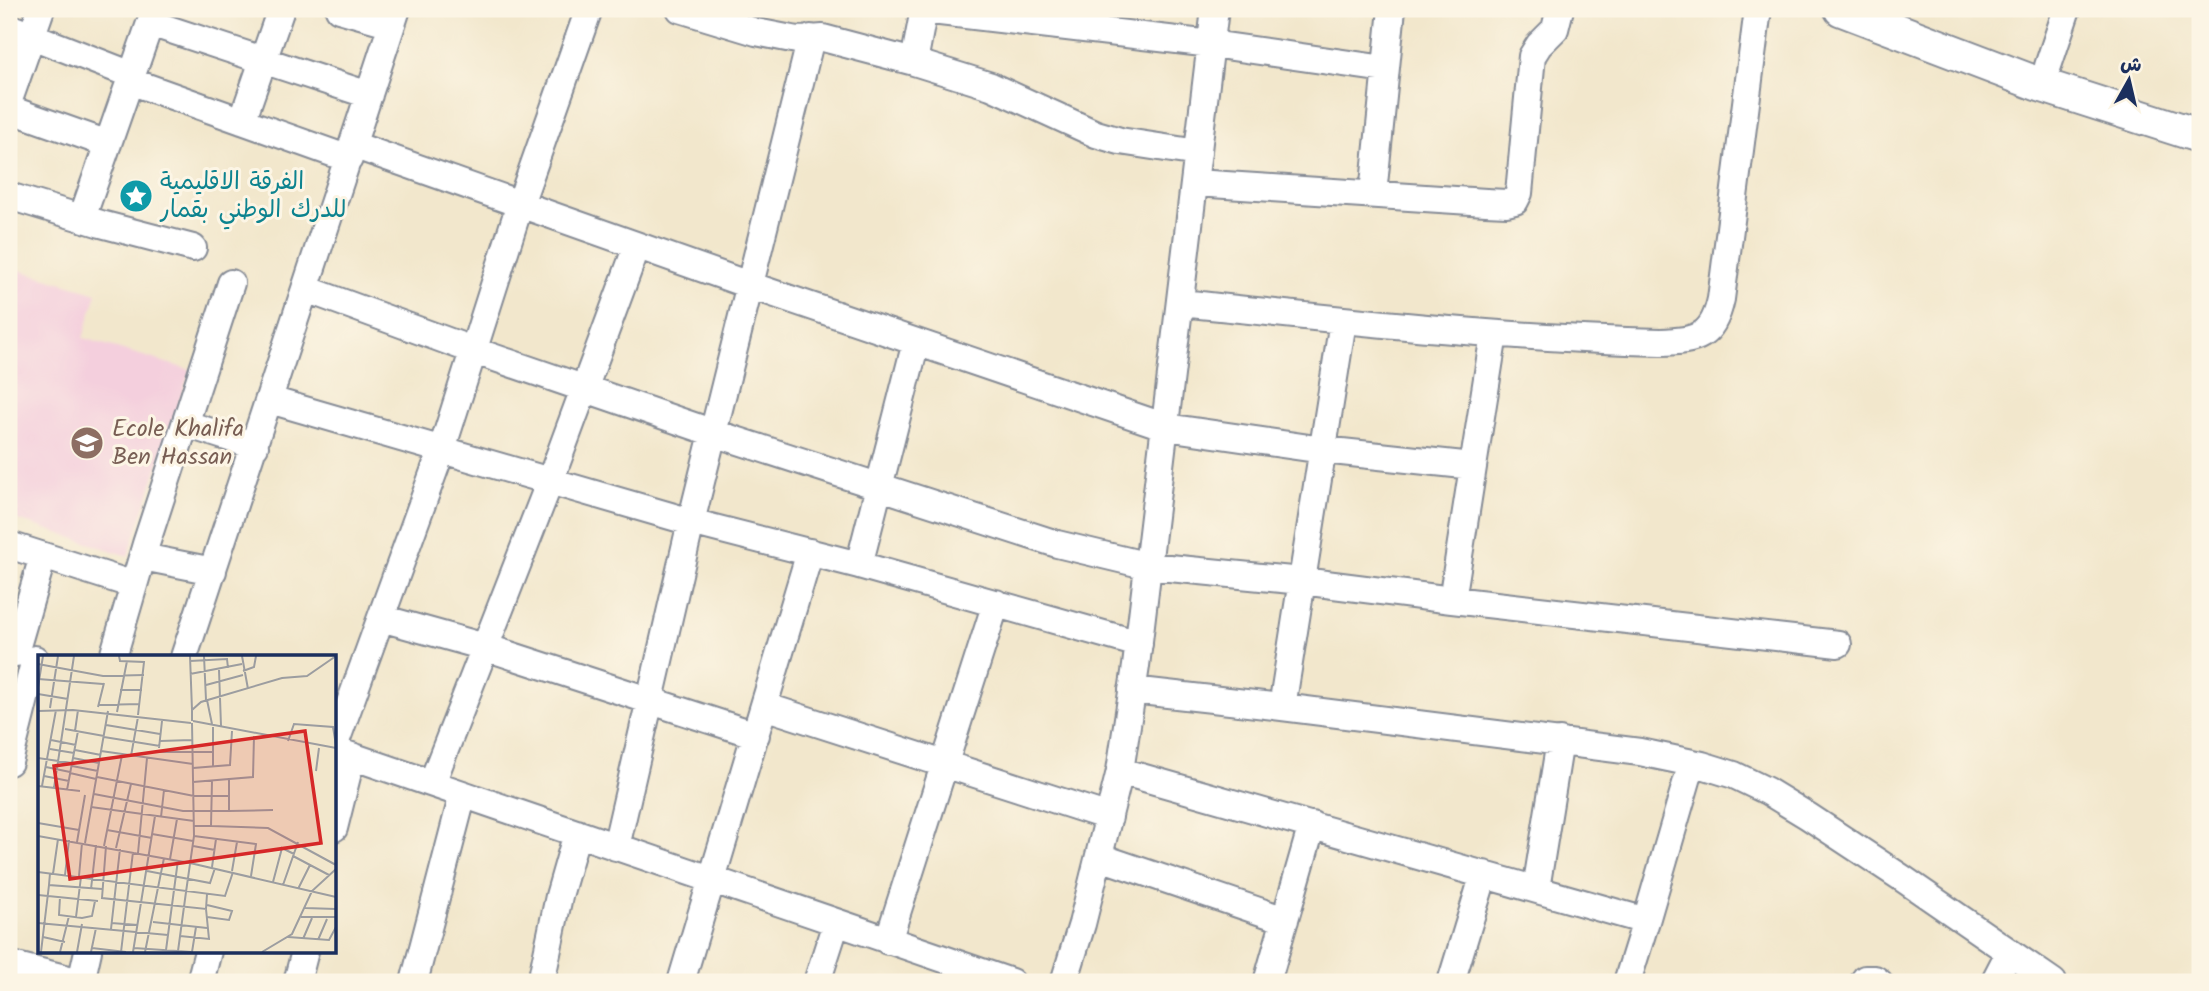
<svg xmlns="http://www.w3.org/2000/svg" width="2209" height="991" font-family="Kalam,'Playpen Sans Arabic',sans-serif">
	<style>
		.built { fill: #f4cfdd }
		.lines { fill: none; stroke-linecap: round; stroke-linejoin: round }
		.minor-casing { stroke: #868b95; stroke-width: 30 }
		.major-casing { stroke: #868b95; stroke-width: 37 }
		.minor { stroke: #fff; stroke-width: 26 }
		.major { stroke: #fff; stroke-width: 33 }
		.labels { text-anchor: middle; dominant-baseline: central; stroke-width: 6; stroke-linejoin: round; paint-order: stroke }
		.culture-label { font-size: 24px; fill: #0d838f; stroke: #fcf5e5; text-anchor: start }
		.education-label { font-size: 24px; fill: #785e54; stroke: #fcf5e5; text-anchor: start }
		.inset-road { fill: none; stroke: #9c9da0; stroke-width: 2 }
		.view { fill: #d62828; fill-opacity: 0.15; stroke: #d62828; stroke-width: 3.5 }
		.inset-edge { fill: none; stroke: #1b2f5e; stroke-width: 3.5 }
	</style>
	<rect width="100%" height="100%" fill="#fcf5e5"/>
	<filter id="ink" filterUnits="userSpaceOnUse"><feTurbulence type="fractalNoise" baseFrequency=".0143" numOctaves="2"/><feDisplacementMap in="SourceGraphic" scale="14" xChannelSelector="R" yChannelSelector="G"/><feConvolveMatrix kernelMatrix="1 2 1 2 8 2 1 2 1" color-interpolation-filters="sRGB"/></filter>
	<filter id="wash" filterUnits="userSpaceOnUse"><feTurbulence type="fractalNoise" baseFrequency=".00686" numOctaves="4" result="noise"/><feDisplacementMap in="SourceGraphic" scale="28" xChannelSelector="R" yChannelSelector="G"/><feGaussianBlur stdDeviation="1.57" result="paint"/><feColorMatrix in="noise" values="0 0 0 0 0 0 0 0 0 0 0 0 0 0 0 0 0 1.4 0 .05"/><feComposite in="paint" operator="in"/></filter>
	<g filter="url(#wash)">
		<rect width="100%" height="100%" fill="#f2e7cc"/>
		<path class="built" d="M9,267L97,293L83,338L190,370L128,556L9,517Z"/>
	</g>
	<g filter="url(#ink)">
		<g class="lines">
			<defs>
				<path id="minor" d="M339,9L392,24
					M680,9L756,32L797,40L823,38L914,62L991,86L1096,134L1120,141L1198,153
					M923,10L1211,44L1385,69
					M150,23L369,95
					M9,27L132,75
					M914,62L924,9
					M2048,66L2067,9
					M130,81L349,159
					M9,100L41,9
					M9,109L108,144
					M242,121L281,9
					M353,145L749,285L1166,427L1323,450L1473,466
					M1195,183L1486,202L1507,203L1515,201L1519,193L1532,56L1539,45L1555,29L1560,9
					M1373,194L1392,9
					M9,196L101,224L193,248
					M82,218L155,9
					M306,289L472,350L714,433L1057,544L1149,566L1302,581L1452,600L1494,334
					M1181,303C1341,320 1500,338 1661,342C1697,341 1713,337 1721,299L1758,9
					M270,400L691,522L859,565L1139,644
					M186,424L255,446
					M9,545L134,585
					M143,557L213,571
					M859,565L916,342
					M1452,600L1838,644
					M381,618L485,647L756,735
					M15,653L43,556
					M113,657L146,544L231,283
					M184,657L397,9
					M1132,690L1282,707L1343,321
					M764,706L1109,817
					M1282,707L1640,752L1702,765L1734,775L1767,791L1808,816L1902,878L2053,982
					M334,747L442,449L520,204L589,9
					M334,750L1011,982
					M9,762L35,659
					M1120,771L1646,921L1627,982
					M432,783L550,481L637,246
					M334,828L352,756
					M616,847L691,522L811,38
					M1100,857L1285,920
					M1536,889L1560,741
					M1646,921L1692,763
					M888,941L996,603
					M9,964L81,982
					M81,982L88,951
					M200,982L208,951
					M297,982L305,951
					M414,982L463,794
					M541,982L559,896L577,833
					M681,982L810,552
					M817,982L836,923
					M1064,982L1082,924L1120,771L1136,666L1215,9
					M1267,982L1312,825
					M1451,982L1484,874
					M1863,982L1865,979H1875L1879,982
					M1994,982L2009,953"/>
				<path id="major" d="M1841,9L2038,84L2200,136"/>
			</defs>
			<use href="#minor" class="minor-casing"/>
			<use href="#major" class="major-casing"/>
			<use href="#minor" class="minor"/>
			<use href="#major" class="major"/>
		</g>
	</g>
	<defs>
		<symbol id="sight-disc" viewBox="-11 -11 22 22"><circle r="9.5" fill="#0f9aa8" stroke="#fcf5e5"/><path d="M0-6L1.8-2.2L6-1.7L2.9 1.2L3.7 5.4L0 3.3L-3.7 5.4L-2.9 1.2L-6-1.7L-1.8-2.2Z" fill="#fff"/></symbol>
		<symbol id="school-disc" viewBox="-11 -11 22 22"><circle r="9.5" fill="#8d6e63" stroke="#fcf5e5"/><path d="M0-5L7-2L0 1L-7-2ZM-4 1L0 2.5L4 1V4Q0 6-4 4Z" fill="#fff"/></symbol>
	</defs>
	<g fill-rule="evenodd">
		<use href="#sight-disc" x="117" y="177" width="38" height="38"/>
		<use href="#school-disc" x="68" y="424" width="38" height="38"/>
	</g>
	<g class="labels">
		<g class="culture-label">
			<text x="160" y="182">الفرقة الاقليمية<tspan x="160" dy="28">للدرك الوطني بقمار</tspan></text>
		</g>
		<g class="education-label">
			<text x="112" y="429">Ecole Khalifa<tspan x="112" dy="28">Ben Hassan</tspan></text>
		</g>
	</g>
	<g transform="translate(38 655)">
		<rect width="298" height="298" fill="#f2e7cc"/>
		<path class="inset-road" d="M81,1L82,6L106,7L100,60M152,1L154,55M166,1L168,45M204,1L210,34M152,6L189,4L190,13M0,9L65,21L106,20M181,15L183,71M205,16L216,12L218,1M152,19L204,9M0,24L65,29M168,30L205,20M0,32L5,1M82,35H104M0,39L30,44M169,45L174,69M60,50L102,49M60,52L66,28M12,53L20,1M0,56L35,55L153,68M79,57L89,6M154,66V55L163,47L244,23L269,21L298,1M155,66L298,93M68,70L122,79M27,74L66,81M37,76L40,55M66,82L122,91M13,85L38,90M122,86L154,85M250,86L256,69L295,72L298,90M121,93L124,66M12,94L36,98M37,95L63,100M63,96L155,109M121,97H175M93,101L100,62M0,103L34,108M35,103L61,108M34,111L60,116M175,111V72M8,112L32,117M155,113L192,110L194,76M278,116L281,93M32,118L58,124M6,121L31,126M59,122L156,141H191M155,127L215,122L216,81M0,131L42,136M4,131L18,55M16,133L36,1M29,135L40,76M56,139L145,156H191V125M53,152L156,166M191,156L235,155M123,162L126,135M0,168L41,175M156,171H173L174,126M173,171L230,173L298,210M69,175L114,183M114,179L155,186M0,181L152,208L298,242M156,181L218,189L213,221M39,187L47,140M47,188L70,56M66,191L84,100M68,191L64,243L168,254L169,239M155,191L177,195M78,193L93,129M100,198L109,103M255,201L291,220M132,204L139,164M174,212L178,184M109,216L172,228L177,213M194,216L199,187M0,217L187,241L195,217M12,218L11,230L64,234M15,219L20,184M27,220L31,185M41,221L44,188M235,227L244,193L256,199M245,230L260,187M53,234L58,190M260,234L272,210M148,237L156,181L154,68M0,240L60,246M22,242L21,260L44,263L54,261L57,246M169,250L194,256L191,265L169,262M267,253L298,254M38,262L43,222M263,262H298M115,267L169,273M0,268L130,280M73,268L100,270M73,274L82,194M142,281L171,284L168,254M5,282L27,287M250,282L291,285L298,272M265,284L274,263M280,285L289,264M54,293L88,297M96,293L154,297M128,295L140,205M140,296L148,237M3,297L11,230M22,297L31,261M39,297L44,269M53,297L58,273M83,297L95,197M95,297L117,161M107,297L126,203M154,297L158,272M224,297L254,279L274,236L298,214"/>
		<path class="view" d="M267,76L283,188L32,224L16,111Z"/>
		<rect width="298" height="298" class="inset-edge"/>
	</g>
	<rect width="2209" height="991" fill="none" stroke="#fcf5e5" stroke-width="35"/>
	<g transform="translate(2129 80) rotate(8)" stroke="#fcf5e5" stroke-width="5" paint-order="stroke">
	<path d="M0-5L12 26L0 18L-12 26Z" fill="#1b2f5e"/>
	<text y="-10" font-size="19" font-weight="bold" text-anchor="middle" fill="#1b2f5e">ش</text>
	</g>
</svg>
